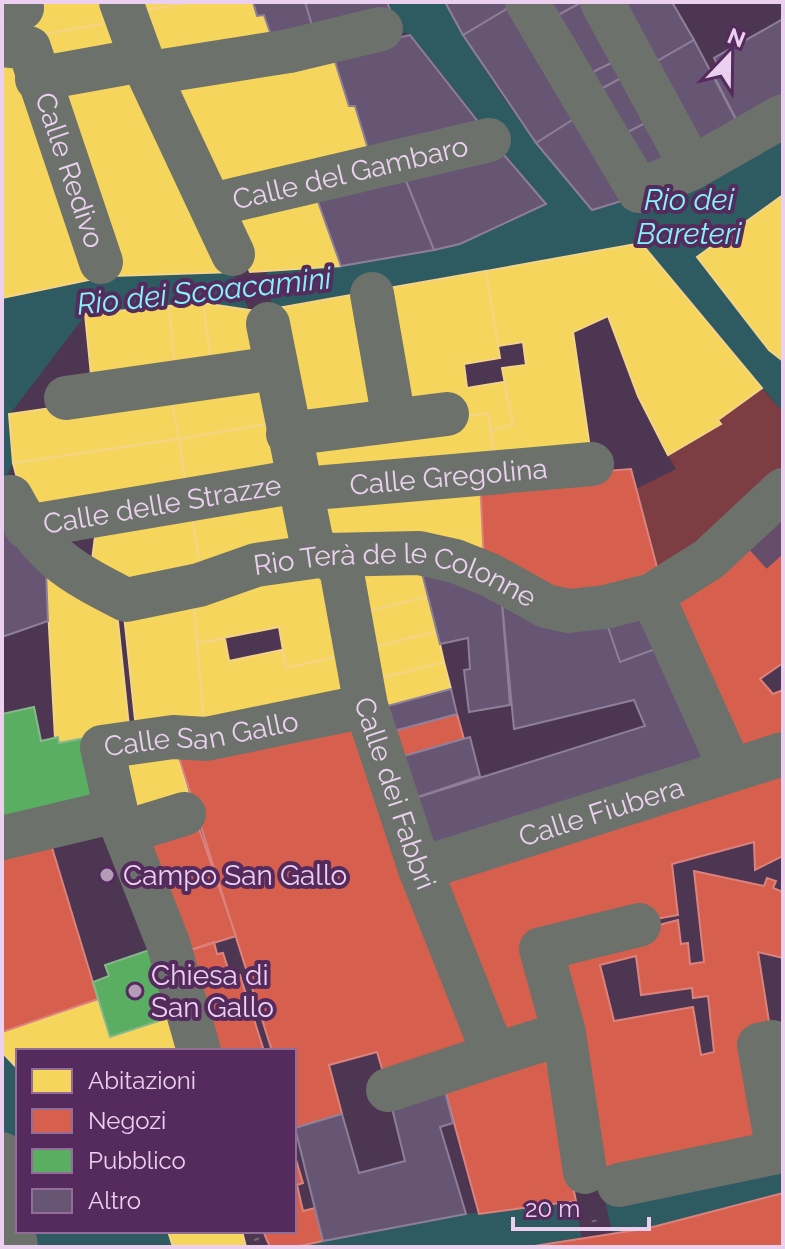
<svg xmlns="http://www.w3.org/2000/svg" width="785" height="1249" font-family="Raleway,sans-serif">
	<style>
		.green { fill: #7c3e42 }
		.water { fill: #2e5b61 }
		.pier { fill: #4d3652 }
		.homes { fill: #f6d55c; stroke: #f3d488; stroke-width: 2 }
		.shops { fill: #d6604d; stroke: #dc827e; stroke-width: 2; fill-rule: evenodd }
		.public { fill: #5aae61; stroke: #86b88c; stroke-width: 2 }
		.building { fill: #675574; stroke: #8e7f99; stroke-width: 2 }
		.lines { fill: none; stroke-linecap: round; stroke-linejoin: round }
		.street-tunnel { stroke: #654d6a; stroke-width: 44; stroke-dasharray: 44 22; stroke-linecap: butt }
		.path { stroke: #706d70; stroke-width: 5; stroke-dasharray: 2 6; stroke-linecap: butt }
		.street { stroke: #6c726b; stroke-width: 44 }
		.poi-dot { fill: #b49bb8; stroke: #552b5d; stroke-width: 3 }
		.labels { text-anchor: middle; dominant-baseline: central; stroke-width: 8; stroke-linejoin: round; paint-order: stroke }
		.street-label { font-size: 28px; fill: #ebd1ef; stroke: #552b5d }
		.poi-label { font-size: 28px; fill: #ebd1ef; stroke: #552b5d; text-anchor: start }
		.water-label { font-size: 30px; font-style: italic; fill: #86f3fb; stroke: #552b5d }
	</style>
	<rect width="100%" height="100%" fill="#4d3652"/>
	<path class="green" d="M762,388L783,412V473L658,571L636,489L676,469L668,455L720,424L718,420Z"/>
	<path class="water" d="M387,2H445C485,77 536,147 592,210L638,196L783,126V195L697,257L769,350L783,361V412L641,243L256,311L203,303L86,314L10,414L13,463L2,486V298L113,276L266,271L371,261L460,244L545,204L411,35L400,31Z
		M2,1052L18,1069V1177L9,1138L2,1130Z
		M783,1163V1193L649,1228L528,1247H295L466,1214L604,1196Z
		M27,1231H168L173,1247H29Z"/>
	<path class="pier" d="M231,268L266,271L273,313L249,310Z
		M603,1192L613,1237L582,1242L575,1197Z"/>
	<path class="homes" d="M30,2H111L118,21L34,36Z
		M130,2H190L133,13Z
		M190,2H253L257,16L264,15L274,43L154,61L133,13Z
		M118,21L117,58L42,72L34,36Z
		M2,52L25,54L98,278L2,298Z
		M332,52L349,106H355L370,155L214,190L166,83Z
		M135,68L233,272L113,276L47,84Z
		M783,195V361L769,350L697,257Z
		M316,196L341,266L250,272L225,216Z
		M641,243L762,388L718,420L721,424L668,455L638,396L608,316L573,332L591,455L495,465L491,430L513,425L502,368L526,365L523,342L498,346L486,271Z
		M486,271L500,358L464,364L467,388L504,382L513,425L491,430L488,413L452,418L398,415L377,290Z
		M368,292L390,417L296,429L272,309Z
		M203,303L256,311L267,360L212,367Z
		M203,303L212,367L175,372L169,306Z
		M169,306L175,372L92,385L85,314Z
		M268,377L278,422L179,439L170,391Z
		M170,391L179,439L13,463L9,414Z
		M488,413L495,465L306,484L296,438Z
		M278,422L276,474L188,497L179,439Z
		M179,439L186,489L27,516L13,463Z
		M480,481L484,561L318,531L312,492Z
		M296,488L306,544L201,569L190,506Z
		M190,506L201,569L127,584L91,568L97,521Z
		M347,564L422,573L429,596L358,614Z
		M333,570L348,654L286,668L279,627L197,643L194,603L262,576Z
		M46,572L117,612L130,736L59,743L55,738Z
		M429,596L437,631L366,649L358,614Z
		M194,603L204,724L136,729L124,615Z
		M437,631L444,662L373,680L366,649Z
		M225,639L229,661L282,650L286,668L348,654L356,700L204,724L197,643Z
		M444,662L451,689L380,708L373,680Z
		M177,751L191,804L138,821L117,752Z
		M98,999L110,1037L180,1014L190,1051H18V1069L2,1052V1032Z
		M168,1231H242L246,1247H173Z"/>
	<path class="shops" d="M631,469L658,571L563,600L484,561L480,481Z
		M783,506V663L760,679L773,694L783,690V739L738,757L662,607Z
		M360,714L483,1054L386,1082L377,1052L329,1065L342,1114L295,1128L294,1051H272L177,751Z
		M457,714L464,739L394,759L386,733Z
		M783,763V856L755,870L754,842L672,864L678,915L591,931L544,944L560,1026L500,1044L435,873Z
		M195,817L236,936L178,954L142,834Z
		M50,841L98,999L2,1032V852Z
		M694,871L764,886L767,878L776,881L773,888L783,892V958L758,952L773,1047L783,1163L601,1180L546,954L678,920L681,944L688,943L690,964L704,962ZM636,956L641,995L692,988L693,998L708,996L714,1052L701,1055L693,1007L614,1021L600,965Z
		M214,942L217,954L223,953L231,978L240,975L264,1051H207L178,954Z
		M544,1049L576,1201L479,1214L442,1079Z
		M294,1153L303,1183L297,1185L303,1211L315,1208L323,1241L295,1247H270L263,1231H294Z
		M783,1193V1247H528L649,1228Z"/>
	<path class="public" d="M34,707L41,741L58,737L59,743L85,738L97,800L2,825V714Z
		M161,946L180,1014L110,1037L93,982L109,976L105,965Z"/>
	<path class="building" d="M253,2H305L314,32L272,38L264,15L257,16Z
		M305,2H387L393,18L314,32Z
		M445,2H518L463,35Z
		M518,2L585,112L536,143L463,35Z
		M536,2H582L547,21Z
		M582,2L625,56L579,79L547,21Z
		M609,2H672L694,40L645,68Z
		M783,19V109L743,133L715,78L723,75L714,58Z
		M410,35L483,128L370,155L355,106H349L332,52Z
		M694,40L743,133L693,158L645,68Z
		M625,56L634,71L588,96L579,79Z
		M634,71L657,117L612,140L588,96Z
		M585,112L638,196L592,210L536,143Z
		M657,117L682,164L639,185L612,140Z
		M499,149L546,204L460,244L434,250L404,176Z
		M404,176L434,250L341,266L316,196Z
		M2,505L46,572L48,621L2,637Z
		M422,573L501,592L510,705L469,712L464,670L470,669L468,638L440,644Z
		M501,592L605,618L620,662L669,644L718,758L427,857L409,800L645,726L634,700L514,729Z
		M654,610L669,644L620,662L605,618Z
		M451,689L457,714L386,733L380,708Z
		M470,737L480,776L409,800L394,759Z
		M442,1079L453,1123L440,1127L466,1214L323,1241L295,1128L342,1114L359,1173L405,1161L389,1096Z"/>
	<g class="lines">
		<path class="street-tunnel" d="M762,531L783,554"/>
		<path class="path" d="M594,1220L596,1232
			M253,1231L260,1247
			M333,1247L334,1239"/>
		<g class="street">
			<path d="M9,2L21,3L22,8"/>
			<path d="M121,2L142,60L233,254"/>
			<path d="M527,2L639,191L692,168L783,116"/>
			<path d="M602,2L692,168"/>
			<path id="s1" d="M2,45L29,48L101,262"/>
			<path d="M150,73L289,51L381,29"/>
			<path d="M37,79L142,60"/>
			<path id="s2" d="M212,205L489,140"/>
			<path d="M372,294L394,420"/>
			<path id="s3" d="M268,324L312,544L341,568L366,706L420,869L494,1055L564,1033L585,1172"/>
			<path d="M66,398L275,368"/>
			<path d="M288,434L447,414"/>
			<path id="s4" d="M303,489L592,464"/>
			<path id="s5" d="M11,497C41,555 69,571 126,600L199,585L256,565L326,555L419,553L455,561L490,575L546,606L569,611L605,607L652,595L709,559L783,490"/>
			<path id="s6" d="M26,527L299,481"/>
			<path d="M652,595L731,770"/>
			<path d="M125,832L184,814"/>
			<path d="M2,838L116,811"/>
			<path id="s7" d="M420,869L783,754"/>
			<path d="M564,1033L541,949L639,925"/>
			<path id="s8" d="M199,1051L168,943L116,811L102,747L173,737L206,739L366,706"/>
			<path d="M388,1090L494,1055"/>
			<path d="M2,1154L16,1247"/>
			<path d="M619,1185L778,1152L759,1045L772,1042"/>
		</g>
	</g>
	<g class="poi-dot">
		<circle cx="107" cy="875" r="8"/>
		<circle cx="135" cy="991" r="8"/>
	</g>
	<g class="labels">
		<g class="street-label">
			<text stroke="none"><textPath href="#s1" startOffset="156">Calle Redivo</textPath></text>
			<text stroke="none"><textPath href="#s2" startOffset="142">Calle del Gambaro</textPath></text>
			<text stroke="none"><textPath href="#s4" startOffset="146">Calle Gregolina</textPath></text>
			<text stroke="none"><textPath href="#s6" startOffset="138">Calle delle Strazze</textPath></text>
			<text stroke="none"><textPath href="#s5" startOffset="436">Rio Terà de le Colonne</textPath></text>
			<text stroke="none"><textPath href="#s8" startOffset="420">Calle San Gallo</textPath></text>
			<text stroke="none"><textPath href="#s3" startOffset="494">Calle dei Fabbri</textPath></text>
			<text stroke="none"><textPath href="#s7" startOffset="190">Calle Fiubera</textPath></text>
		</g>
		<g class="poi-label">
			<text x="123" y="875">Campo San Gallo</text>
			<text x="151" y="975">Chiesa di<tspan x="151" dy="32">San Gallo</tspan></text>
		</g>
		<g class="water-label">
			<text x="689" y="199">Rio dei<tspan x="689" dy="34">Bareteri</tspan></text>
			<text transform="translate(204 291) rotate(-6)">Rio dei Scoacamini</text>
		</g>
	</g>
	<rect width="785" height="1249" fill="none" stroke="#ebd1ef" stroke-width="8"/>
	<rect x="16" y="1049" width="280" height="184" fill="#552b5d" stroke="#916d97" stroke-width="2"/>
	<rect x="32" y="1069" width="40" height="24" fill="#f6d55c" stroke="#916d97" stroke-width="2"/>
	<text x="88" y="1089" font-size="24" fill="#ebd1ef">Abitazioni</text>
	<rect x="32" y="1109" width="40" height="24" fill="#d6604d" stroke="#916d97" stroke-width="2"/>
	<text x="88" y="1129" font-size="24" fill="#ebd1ef">Negozi</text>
	<rect x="32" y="1149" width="40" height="24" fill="#5aae61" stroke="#916d97" stroke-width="2"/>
	<text x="88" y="1169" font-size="24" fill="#ebd1ef">Pubblico</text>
	<rect x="32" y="1189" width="40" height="24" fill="#675574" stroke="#916d97" stroke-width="2"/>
	<text x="88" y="1209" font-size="24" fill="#ebd1ef">Altro</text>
	<g transform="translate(729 56) rotate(22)" stroke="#552b5d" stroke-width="6" paint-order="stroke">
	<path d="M0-6L14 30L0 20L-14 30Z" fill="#ebd1ef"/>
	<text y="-12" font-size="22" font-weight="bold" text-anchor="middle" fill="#ebd1ef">N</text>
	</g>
	<path d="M513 1217v12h136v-12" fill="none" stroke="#ebd1ef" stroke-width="4"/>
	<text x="525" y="1217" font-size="24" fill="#ebd1ef" stroke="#552b5d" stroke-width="6" paint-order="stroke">20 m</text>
</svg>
